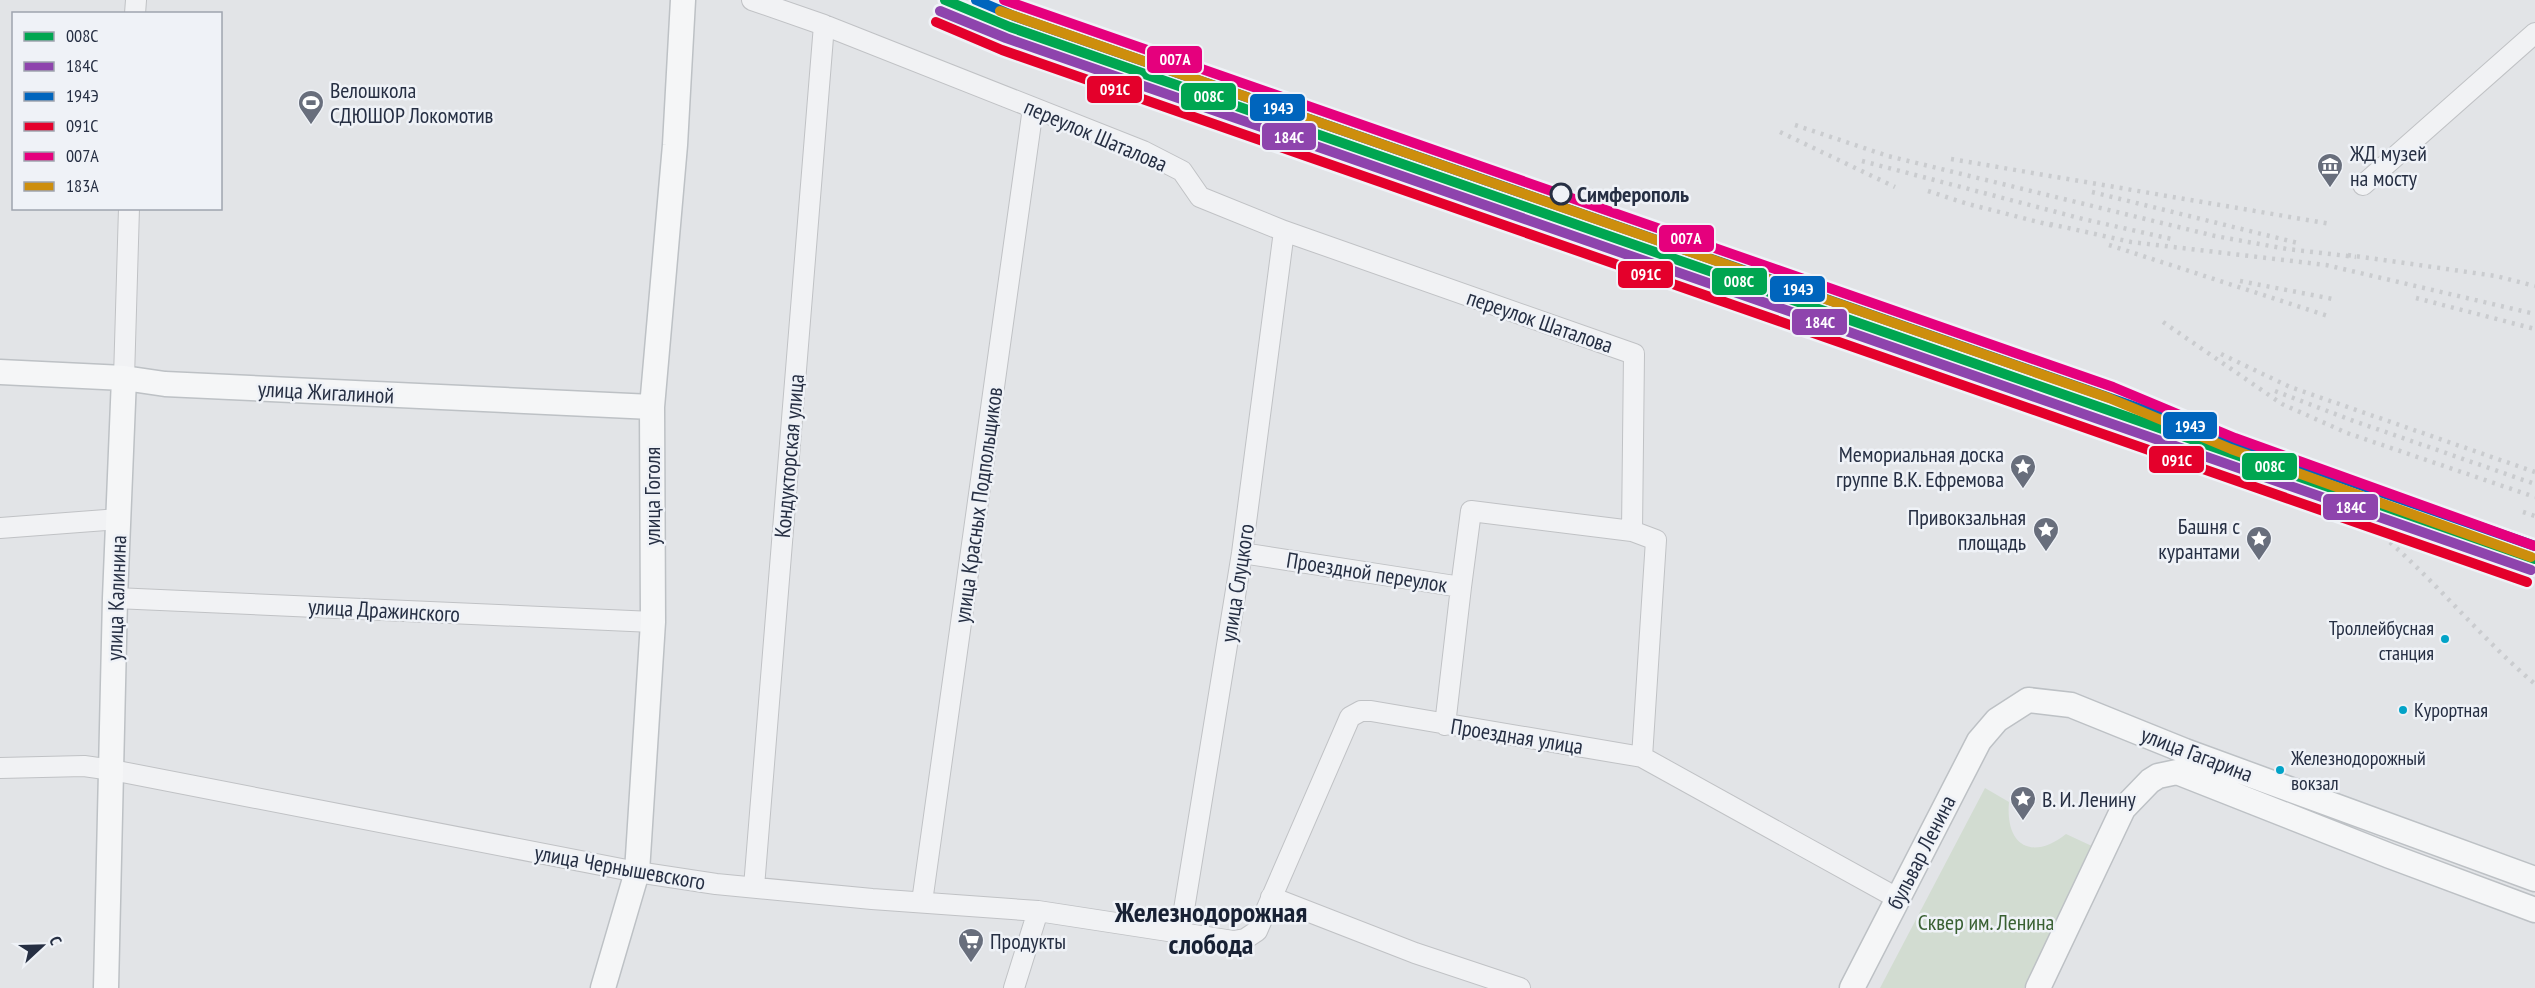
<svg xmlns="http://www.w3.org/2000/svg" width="2535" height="988" font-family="'PT Sans Narrow',sans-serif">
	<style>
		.green { fill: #d2dcd1 }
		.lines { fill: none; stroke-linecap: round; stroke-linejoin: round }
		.minor-casing { stroke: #c0c2c5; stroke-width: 22 }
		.major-casing { stroke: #bdc1c5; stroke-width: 27 }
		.minor { stroke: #f1f2f4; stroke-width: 20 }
		.major { stroke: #f5f6f7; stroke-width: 24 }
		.rail { stroke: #cacccf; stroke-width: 4.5; stroke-dasharray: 3 6; stroke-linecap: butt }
		.rail-1-casing { stroke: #eff2f7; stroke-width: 15 }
		.rail-2-casing { stroke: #eff2f7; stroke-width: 15 }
		.rail-3-casing { stroke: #eff2f7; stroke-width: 15 }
		.rail-4-casing { stroke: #eff2f7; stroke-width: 15 }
		.rail-5-casing { stroke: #eff2f7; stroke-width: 15 }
		.rail-6-casing { stroke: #eff2f7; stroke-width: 15 }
		.rail-1 { stroke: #00a651; stroke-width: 10 }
		.rail-2 { stroke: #8e44ad; stroke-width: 10 }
		.rail-3 { stroke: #0065bd; stroke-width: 10 }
		.rail-4 { stroke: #e4002b; stroke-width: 10 }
		.rail-5 { stroke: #e5007d; stroke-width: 10 }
		.rail-6 { stroke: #cd8e0d; stroke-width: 10 }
		.stop-dot { fill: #eff2f7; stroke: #262f43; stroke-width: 3 }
		.bus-dot { fill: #02a3c7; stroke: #eff2f7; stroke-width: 2 }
		.labels { text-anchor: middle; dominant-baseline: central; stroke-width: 5; stroke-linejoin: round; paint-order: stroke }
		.bus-label { font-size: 20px; fill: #262f43; stroke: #eff2f7; text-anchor: start }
		.poi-label { font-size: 22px; fill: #262f43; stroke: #eff2f7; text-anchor: start }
		.street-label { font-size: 22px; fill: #262f43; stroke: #eff2f7 }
		.stop-label { font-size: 22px; font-weight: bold; fill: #262f43; stroke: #eff2f7; text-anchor: start }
		.park-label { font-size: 22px; fill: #396032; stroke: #eff2f7 }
		.district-label { font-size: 28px; font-weight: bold; fill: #182134; stroke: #eff2f7 }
		.line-badge { stroke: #eff2f7; stroke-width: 2 }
		.badge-label { font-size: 16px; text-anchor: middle; font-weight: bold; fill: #fff }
	</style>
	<rect width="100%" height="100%" fill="#e2e4e7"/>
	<path class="green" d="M1985,788L2009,802C2005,846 2032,861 2066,834L2094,847L2024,988H1880Z"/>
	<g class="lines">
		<defs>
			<path id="minor" d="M752,0L824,25L1143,151L1182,171L1200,197L1284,231L1634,354L1632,531L1656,540L1642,757
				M135,14L136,0
				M2363,185L2535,33
				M124,378L129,208
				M0,528L119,519
				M1242,553L1461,587L1445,725
				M1461,587L1471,511L1632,531
				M115,598L653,622
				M0,768L84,766L112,770L637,872L716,884L872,899L1038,911L1233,941L1245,939L1257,931L1350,717L1361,711H1371L1642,757L1897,898
				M754,887L824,25
				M1271,897L1415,953L1520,988
				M922,902L1033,108
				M1180,934L1242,553L1284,231
				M1014,988L1038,911"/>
			<path id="major" d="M0,372L124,378L165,384L652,407
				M106,988L115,598L124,378
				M603,988L637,872L653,622L652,407L675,145L683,0
				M1852,988L1979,741L1997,720L2028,700L2071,705L2185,751L2535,879
				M2038,988L2123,809L2150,781L2158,776L2177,772L2390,856L2535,910"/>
		</defs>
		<use href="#minor" class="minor-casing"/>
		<use href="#major" class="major-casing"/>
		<use href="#minor" class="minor"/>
		<use href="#major" class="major"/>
		<path class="rail" d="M1795,125L1888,156L2215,236L2287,249L2356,257
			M1780,132L1895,187
			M1951,159L2331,224
			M1862,161L2083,219L2176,240
			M1928,191L1968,204L2058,227
			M2092,192L2298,243
			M2050,224L2131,242L2326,265L2535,314
			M2109,245L2328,316
			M2348,255L2496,276L2535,286
			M2240,281L2333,299
			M2416,298L2535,329
			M2163,322L2282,404L2347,433L2535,497
			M2221,354L2290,387L2535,472
			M2275,391L2351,420L2535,484
			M2277,469C2307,486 2339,501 2367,523C2428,571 2476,634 2535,684
			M2523,512L2535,516
			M2490,544L2535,565"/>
		<defs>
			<path id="rail-1" d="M945,0L1010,27L2535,559"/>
			<path id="rail-2" d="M940,11L1006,38L2531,570"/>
			<path id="rail-3" d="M976,0L1014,16L2535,546"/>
			<path id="rail-4" d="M936,22L1002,50L2527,582"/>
			<path id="rail-5" d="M1004,0L2113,387L2235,438L2535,546"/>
			<path id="rail-6" d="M1000,11L2109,398L2231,449L2531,557"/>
		</defs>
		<use href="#rail-1" class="rail-1-casing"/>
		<use href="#rail-2" class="rail-2-casing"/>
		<use href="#rail-3" class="rail-3-casing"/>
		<use href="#rail-4" class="rail-4-casing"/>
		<use href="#rail-5" class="rail-5-casing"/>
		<use href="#rail-6" class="rail-6-casing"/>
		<use href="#rail-1" class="rail-1"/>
		<use href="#rail-2" class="rail-2"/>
		<use href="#rail-3" class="rail-3"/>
		<use href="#rail-4" class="rail-4"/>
		<use href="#rail-5" class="rail-5"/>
		<use href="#rail-6" class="rail-6"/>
	</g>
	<defs>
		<symbol id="stadium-pin" viewBox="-11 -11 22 30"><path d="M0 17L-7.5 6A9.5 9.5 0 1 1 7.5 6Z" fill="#686e7c" stroke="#eff2f7"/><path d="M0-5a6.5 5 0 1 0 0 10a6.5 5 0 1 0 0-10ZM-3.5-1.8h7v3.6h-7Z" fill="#fff"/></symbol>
		<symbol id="museum-pin" viewBox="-11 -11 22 30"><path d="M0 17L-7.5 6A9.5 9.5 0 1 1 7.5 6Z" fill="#686e7c" stroke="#eff2f7"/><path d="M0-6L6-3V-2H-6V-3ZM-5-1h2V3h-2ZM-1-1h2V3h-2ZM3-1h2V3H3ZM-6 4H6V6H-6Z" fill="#fff"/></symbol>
		<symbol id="sight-pin" viewBox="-11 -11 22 30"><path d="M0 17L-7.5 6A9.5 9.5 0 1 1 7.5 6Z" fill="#686e7c" stroke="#eff2f7"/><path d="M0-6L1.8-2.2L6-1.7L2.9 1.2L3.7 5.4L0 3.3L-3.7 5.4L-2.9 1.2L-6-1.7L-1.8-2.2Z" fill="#fff"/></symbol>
		<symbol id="supermarket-pin" viewBox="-11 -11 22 30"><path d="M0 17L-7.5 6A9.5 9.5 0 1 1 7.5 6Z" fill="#686e7c" stroke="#eff2f7"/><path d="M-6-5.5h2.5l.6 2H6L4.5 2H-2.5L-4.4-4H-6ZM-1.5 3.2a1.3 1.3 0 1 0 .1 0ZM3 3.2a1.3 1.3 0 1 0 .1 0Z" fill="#fff"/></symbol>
	</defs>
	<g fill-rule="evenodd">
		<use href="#stadium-pin" x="296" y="88" width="30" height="40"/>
		<use href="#museum-pin" x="2315" y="151" width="30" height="40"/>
		<use href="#sight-pin" x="2008" y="452" width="30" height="40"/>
		<use href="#sight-pin" x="2031" y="515" width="30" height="40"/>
		<use href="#sight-pin" x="2244" y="524" width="30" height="40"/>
		<use href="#sight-pin" x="2008" y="784" width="30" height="40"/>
		<use href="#supermarket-pin" x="956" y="926" width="30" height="40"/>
	</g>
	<circle class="stop-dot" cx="1561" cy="194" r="10"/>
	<g class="bus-dot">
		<circle cx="2445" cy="639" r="5"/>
		<circle cx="2403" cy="710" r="5"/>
		<circle cx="2280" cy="770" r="5"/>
	</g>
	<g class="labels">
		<g class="bus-label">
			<text x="2434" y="628" text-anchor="end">Троллейбусная<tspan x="2434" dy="25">станция</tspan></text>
			<text x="2414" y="710">Курортная</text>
			<text x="2291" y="758">Железнодорожный<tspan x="2291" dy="25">вокзал</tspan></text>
		</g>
		<g class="poi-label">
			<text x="330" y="90">Велошкола<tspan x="330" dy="25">СДЮШОР Локомотив</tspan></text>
			<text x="2350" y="153">ЖД музей<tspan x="2350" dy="25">на мосту</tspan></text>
			<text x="2004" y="454" text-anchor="end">Мемориальная доска<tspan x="2004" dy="25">группе В.К. Ефремова</tspan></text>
			<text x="2026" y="517" text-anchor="end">Привокзальная<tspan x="2026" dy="25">площадь</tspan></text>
			<text x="2240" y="526" text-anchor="end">Башня с<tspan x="2240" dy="25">курантами</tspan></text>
			<text x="2042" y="799">В. И. Ленину</text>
			<text x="990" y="941">Продукты</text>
		</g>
		<g class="street-label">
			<text transform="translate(1096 135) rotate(23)">переулок Шаталова</text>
			<text transform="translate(1540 321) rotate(19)">переулок Шаталова</text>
			<text transform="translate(326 392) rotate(3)">улица Жигалиной</text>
			<text transform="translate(789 456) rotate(-85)">Кондукторская улица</text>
			<text transform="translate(652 496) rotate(-90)">улица Гоголя</text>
			<text transform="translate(978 505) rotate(-82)">улица Красных Подпольщиков</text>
			<text transform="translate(1367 572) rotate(9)">Проездной переулок</text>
			<text transform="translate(1237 583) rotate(-81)">улица Слуцкого</text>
			<text transform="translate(116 598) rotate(-88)">улица Калинина</text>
			<text transform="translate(384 610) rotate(3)">улица Дражинского</text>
			<text transform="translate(1517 736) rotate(9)">Проездная улица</text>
			<text transform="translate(2197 754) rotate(21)">улица Гагарина</text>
			<text transform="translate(1921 852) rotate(-63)">бульвар Ленина</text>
			<text transform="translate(620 867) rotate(10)">улица Чернышевского</text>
		</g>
		<g class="stop-label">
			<text x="1577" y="194">Симферополь</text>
		</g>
		<g class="park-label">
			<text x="1986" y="922">Сквер им. Ленина</text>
		</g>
		<g class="district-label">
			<text x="1211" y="911">Железнодорожная<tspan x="1211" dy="32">слобода</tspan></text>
		</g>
	</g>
	<g class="line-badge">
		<rect x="1146" y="45" width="57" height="29" rx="6" fill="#e5007d"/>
		<rect x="1086" y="75" width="57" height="29" rx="6" fill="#e4002b"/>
		<rect x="1180" y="82" width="57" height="29" rx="6" fill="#00a651"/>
		<rect x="1249" y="93" width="57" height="29" rx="6" fill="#0065bd"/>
		<rect x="1261" y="122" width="56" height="29" rx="6" fill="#8e44ad"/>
		<rect x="1658" y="224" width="57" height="29" rx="6" fill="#e5007d"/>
		<rect x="1617" y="260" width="57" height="29" rx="6" fill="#e4002b"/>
		<rect x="1711" y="267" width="57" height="29" rx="6" fill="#00a651"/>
		<rect x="1769" y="275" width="57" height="28" rx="6" fill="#0065bd"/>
		<rect x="1791" y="308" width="57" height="28" rx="6" fill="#8e44ad"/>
		<rect x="2162" y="411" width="56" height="29" rx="6" fill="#0065bd"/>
		<rect x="2148" y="445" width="57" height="29" rx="6" fill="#e4002b"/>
		<rect x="2241" y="452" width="57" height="29" rx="6" fill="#00a651"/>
		<rect x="2322" y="493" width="57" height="28" rx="6" fill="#8e44ad"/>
	</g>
	<g class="badge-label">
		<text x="1175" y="65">007А</text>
		<text x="1115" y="95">091С</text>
		<text x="1209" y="102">008С</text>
		<text x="1278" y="114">194Э</text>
		<text x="1289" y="143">184С</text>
		<text x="1686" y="244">007А</text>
		<text x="1646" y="280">091С</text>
		<text x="1739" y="287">008С</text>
		<text x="1798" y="295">194Э</text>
		<text x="1820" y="328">184С</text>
		<text x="2190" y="432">194Э</text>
		<text x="2177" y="466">091С</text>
		<text x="2270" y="472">008С</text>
		<text x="2351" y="513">184С</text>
	</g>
	<rect x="12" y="12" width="210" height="198" fill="#eff2f7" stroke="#9fa4af" stroke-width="1.5"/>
	<rect x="24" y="32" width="30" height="9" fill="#00a651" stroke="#9fa4af" stroke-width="1.5"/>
	<text x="66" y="42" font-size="18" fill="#262f43">008С</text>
	<rect x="24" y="62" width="30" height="9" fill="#8e44ad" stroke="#9fa4af" stroke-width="1.5"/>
	<text x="66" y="72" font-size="18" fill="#262f43">184С</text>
	<rect x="24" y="92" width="30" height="9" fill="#0065bd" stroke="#9fa4af" stroke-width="1.5"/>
	<text x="66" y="102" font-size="18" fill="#262f43">194Э</text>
	<rect x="24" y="122" width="30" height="9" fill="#e4002b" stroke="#9fa4af" stroke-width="1.5"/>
	<text x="66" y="132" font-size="18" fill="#262f43">091С</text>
	<rect x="24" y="152" width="30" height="9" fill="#e5007d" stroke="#9fa4af" stroke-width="1.5"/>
	<text x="66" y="162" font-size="18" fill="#262f43">007А</text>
	<rect x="24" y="182" width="30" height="9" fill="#cd8e0d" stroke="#9fa4af" stroke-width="1.5"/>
	<text x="66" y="192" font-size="18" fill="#262f43">183А</text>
	<g transform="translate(42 946) rotate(68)" stroke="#eff2f7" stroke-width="4.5" paint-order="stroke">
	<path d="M0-4.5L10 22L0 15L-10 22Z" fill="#262f43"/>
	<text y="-9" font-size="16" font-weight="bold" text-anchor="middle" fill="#262f43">С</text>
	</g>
</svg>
